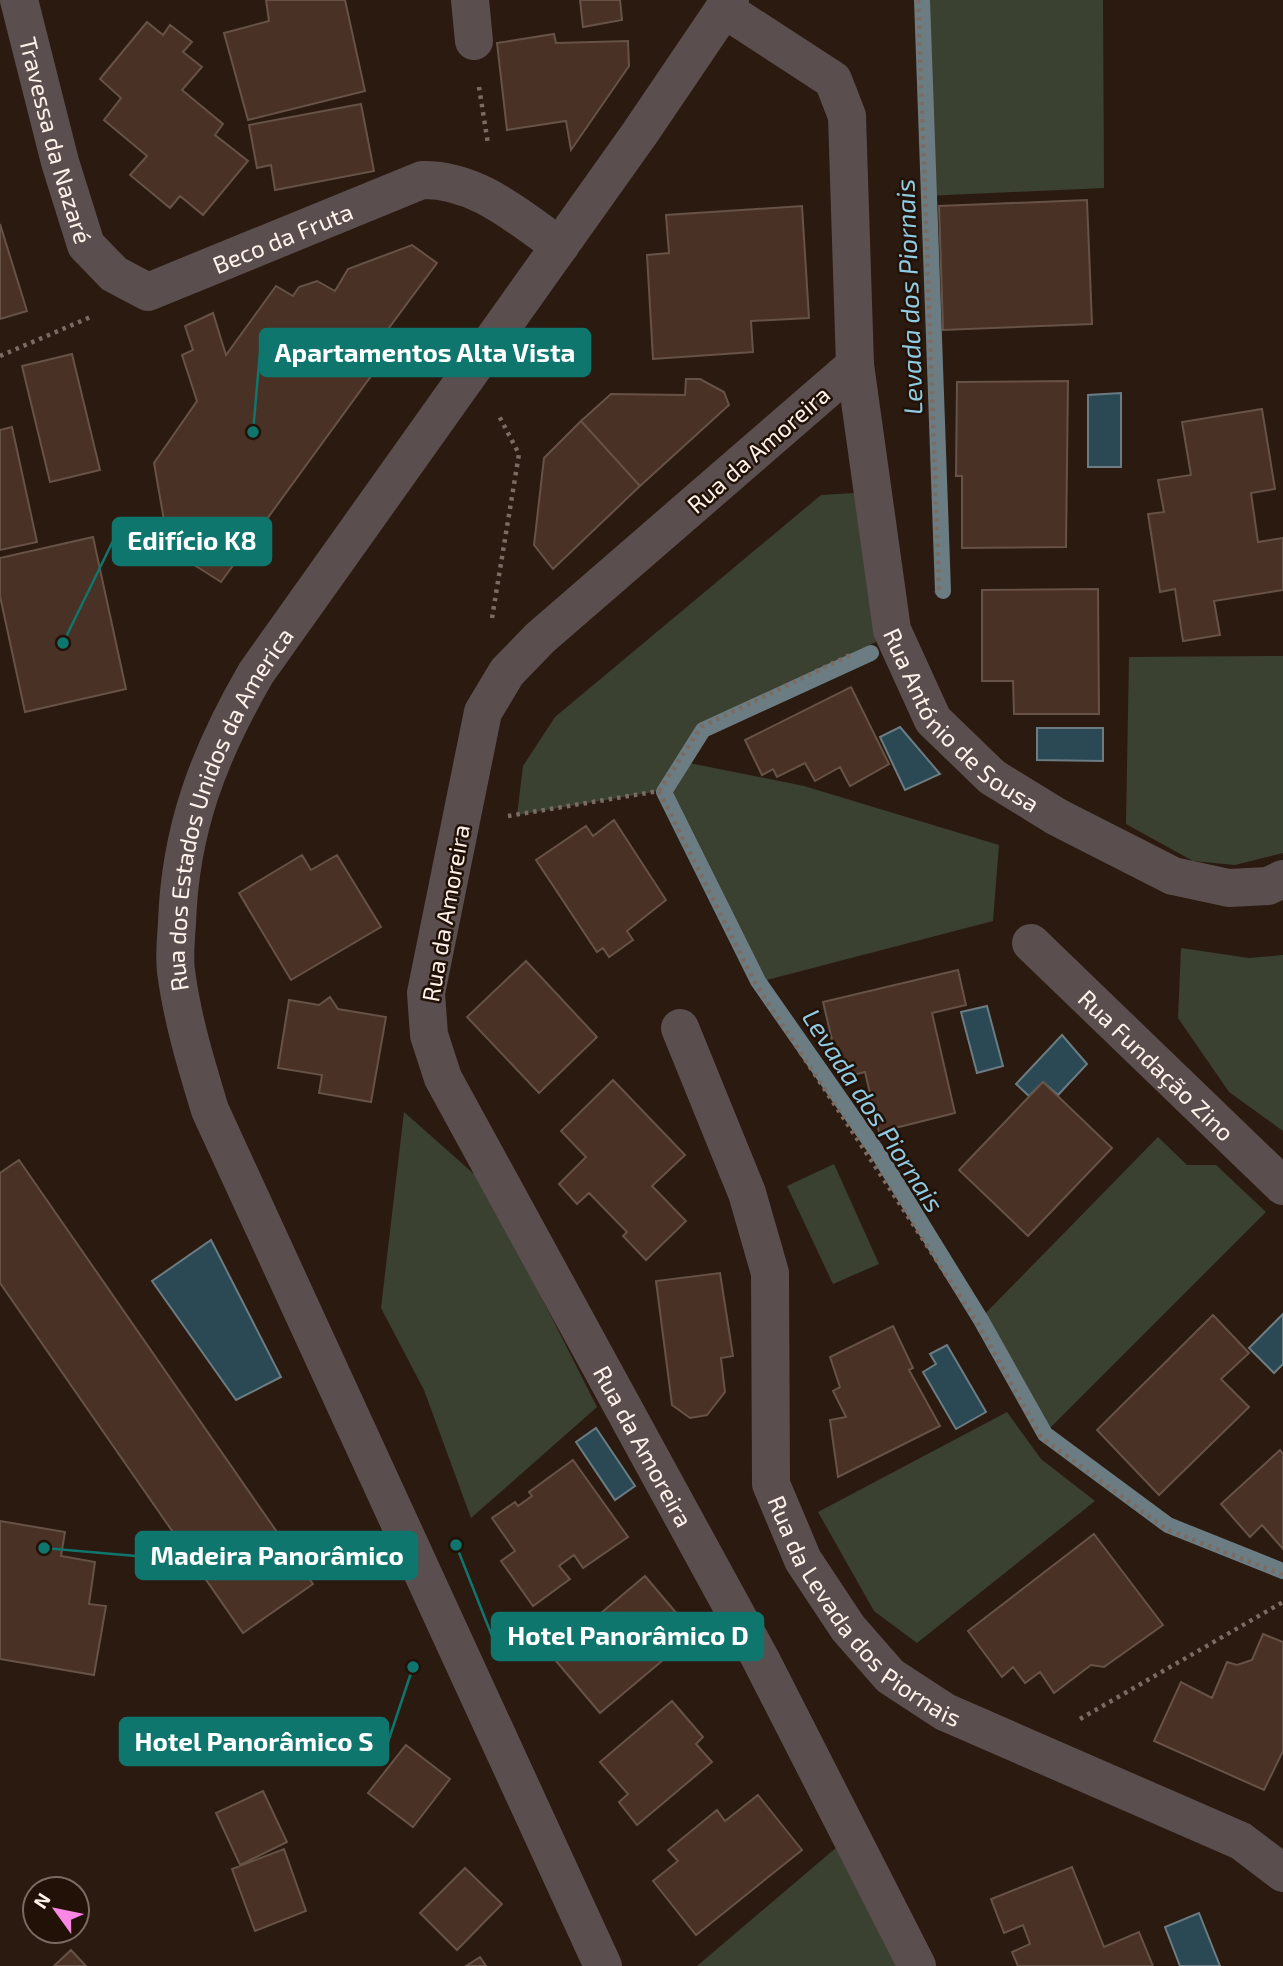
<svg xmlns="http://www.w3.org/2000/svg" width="1283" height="1966" font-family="'Exo 2',sans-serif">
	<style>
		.green { fill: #3b4131 }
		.water { fill: #2b4955; stroke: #6b7c82; stroke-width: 2 }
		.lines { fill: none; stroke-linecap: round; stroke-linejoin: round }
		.stream { stroke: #6b7c82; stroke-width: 16 }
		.building { fill: #493225; stroke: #665246; stroke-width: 2 }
		.path { stroke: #7b6c63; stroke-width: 4.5; stroke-dasharray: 3.5 5; stroke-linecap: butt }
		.minor { stroke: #5b4e4e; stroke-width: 38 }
		.labels { text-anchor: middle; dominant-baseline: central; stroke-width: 5; stroke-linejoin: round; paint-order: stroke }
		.street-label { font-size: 24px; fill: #fff2eb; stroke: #211107 }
		.water-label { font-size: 26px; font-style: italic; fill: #8fcbe3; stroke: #211107 }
		.leader { fill: none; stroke: #0f766e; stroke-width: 2.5 }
		.callout-dot { fill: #0f766e; stroke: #211107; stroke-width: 2.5 }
		.callout { fill: #0f766e; stroke: #0f766e; stroke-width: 2.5 }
		.callout-label { font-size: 26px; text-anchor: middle; font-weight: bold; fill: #fff }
	</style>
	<rect width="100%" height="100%" fill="#2b1a10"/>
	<path class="green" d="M918,0H1103L1104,188L925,196Z
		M854,493L867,512L876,642L701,727L679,761L804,786L999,845L993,921L755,983L659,791L517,815L523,766L555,717L821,495Z
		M1283,656V853L1235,865L1193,861L1126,824L1129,657Z
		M1181,948L1249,958L1283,955V1131L1229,1092L1178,1018Z
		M404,1112L483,1182L597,1407L471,1518L424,1390L381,1308Z
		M1158,1137L1187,1165H1216L1266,1212L1041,1437L977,1322Z
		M834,1164L879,1264L833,1284L787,1186Z
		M1007,1412L1041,1459L1095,1501L917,1643L874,1611L818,1512Z
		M844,1841L898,1966H697Z"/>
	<path class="water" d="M1121,393V467H1088V395Z
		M900,727L940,774L905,790L880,737Z
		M1037,728H1103V761L1037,760Z
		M987,1006L1003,1066L977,1073L961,1012Z
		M1062,1035L1087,1064L1058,1095L1043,1082L1029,1096L1016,1084Z
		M211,1240L281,1377L236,1400L152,1281Z
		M1283,1314V1364L1274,1373L1249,1348Z
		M947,1345L986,1412L956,1429L923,1372L936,1364L930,1354Z
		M596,1428L635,1486L615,1500L576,1442Z
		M1199,1913L1220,1966H1180L1165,1927Z"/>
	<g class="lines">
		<path class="stream" d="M922,0L943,591
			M871,653L703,730L664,792L758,981L878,1153L981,1320L1045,1434L1168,1525L1283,1571"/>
	</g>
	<path class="building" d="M266,0H345L365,91L248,120L224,33L269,21Z
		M580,0H620L622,20L583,27Z
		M147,22L163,35L170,25L192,42L183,52L202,67L182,90L223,124L215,135L248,161L203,215L180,196L170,208L130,175L147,156L104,120L121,98L100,79Z
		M554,34L556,43L628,41L629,66L571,150L566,121L507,130L497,43Z
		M361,104L374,171L275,190L271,165L257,168L249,125Z
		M1087,200L1092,324L943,330L939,206Z
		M802,206L809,318L751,321L753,352L653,359L647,255L669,253L666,215Z
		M0,224L27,311L0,319Z
		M412,245L437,263L386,332L398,339L221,582L169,549L154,463L197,401L182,355L193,350L185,326L213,313L226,355L276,286L293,296L299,287L317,281L335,291L348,269Z
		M72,354L100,470L50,482L22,366Z
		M686,379H700L724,392L729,405L640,486L581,421L611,394L685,395Z
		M1068,381L1066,547L962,548V476H956L957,382Z
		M1262,409L1275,489L1251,493L1258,542L1283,538V590L1214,601L1220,635L1183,641L1175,589L1160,592L1148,514L1164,512L1158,480L1191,475L1182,422Z
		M581,421L640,486L553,569L534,545L544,458Z
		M12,427L37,542L0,550V430Z
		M93,537L126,689L25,712L0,596V558Z
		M1098,589L1099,714H1014L1013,681H982V590Z
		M851,687L889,764L850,786L840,767L815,781L805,763L777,777L773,769L762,775L745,740Z
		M614,820L666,900L627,931L633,940L609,957L603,948L597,952L536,860L586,826L593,836Z
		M302,855L311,870L337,855L381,927L291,980L239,893Z
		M526,961L597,1037L539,1093L467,1017Z
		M958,970L966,1005L932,1013L955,1113L879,1132L865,1072L841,1078L823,1002Z
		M330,997L338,1009L386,1017L371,1102L319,1093L322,1075L278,1068L289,1000L319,1005Z
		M613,1080L685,1155L652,1186L686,1221L646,1260L623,1236L627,1232L589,1193L577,1204L559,1184L586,1157L561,1131Z
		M1043,1082L1112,1148L1028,1236L959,1170Z
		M19,1160L313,1584L243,1633L0,1283V1173Z
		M720,1273L733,1356L721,1358L725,1392L707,1415L690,1418L672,1405L656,1281Z
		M1213,1315L1249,1353L1221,1379L1249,1407L1159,1495L1097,1430Z
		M893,1326L913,1368L909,1370L940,1426L838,1477L830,1420L846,1417L833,1391L840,1387L830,1357Z
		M1280,1450L1283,1454V1549L1262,1525L1250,1537L1221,1504Z
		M573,1460L628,1537L583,1568L574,1555L559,1566L570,1579L533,1606L501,1561L515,1551L492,1518L515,1502L518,1506L532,1496L529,1492Z
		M0,1521L65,1532L61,1556L95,1562L89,1604L106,1606L94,1675L0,1659Z
		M1094,1534L1163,1625L1104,1667L1091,1665L1054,1693L1040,1672L1025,1683L1013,1667L1002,1677L968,1631Z
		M645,1576L694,1634L600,1713L551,1655Z
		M1263,1634L1283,1642V1751L1264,1790L1154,1741L1181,1682L1212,1698L1227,1662L1237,1665L1252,1660Z
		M672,1701L703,1737L696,1744L712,1762L637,1825L619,1802L628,1794L600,1762Z
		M406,1745L450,1779L413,1827L368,1793Z
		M263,1791L287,1842L240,1865L216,1813Z
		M758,1795L802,1850L696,1935L653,1881L678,1861L668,1850L717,1810L725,1821Z
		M284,1849L306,1911L255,1931L232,1869Z
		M1072,1867L1104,1947L1139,1932L1153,1966H1018L1012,1952L1030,1944L1023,1925L1004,1933L991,1899Z
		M465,1868L502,1904L457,1950L420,1913Z
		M71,1950L86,1966H54Z
		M480,1957L486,1966H466Z"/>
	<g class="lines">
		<path class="path" d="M918,0L939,590L935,593
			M479,87L488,144
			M0,356L93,316
			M492,618L519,454L498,414
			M659,791L755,983L977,1322L1041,1437L1166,1529L1283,1575
			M659,791L701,727L852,654
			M508,816L659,791
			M1080,1719L1283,1602"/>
		<g class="minor">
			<path id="s1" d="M19,0L60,162L86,245L114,274L148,292L422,180C476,179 517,216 560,246"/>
			<path d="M470,0L474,41"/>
			<path id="s2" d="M724,9L833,80L847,116L855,365L892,630L933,720L992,777L1057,817L1173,876L1229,888L1268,886L1283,879"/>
			<path id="s3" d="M855,365L540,638L507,672L483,712L426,993L429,1035L443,1078L760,1658L917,1966"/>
			<path id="s4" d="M1031,943L1283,1186"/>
			<path id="s5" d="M680,1028L747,1193L770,1273L771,1484L803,1560L848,1628L890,1676L945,1712L1241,1841L1283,1873"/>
			<path id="s6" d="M603,1966L210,1110C196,1064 182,1018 176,971C174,956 176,939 177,923C180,829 209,754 256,673L640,133L730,0"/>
		</g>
	</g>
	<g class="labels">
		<g class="street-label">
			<text stroke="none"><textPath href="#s1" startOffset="145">Travessa da Nazaré</textPath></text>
			<text stroke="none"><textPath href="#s1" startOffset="478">Beco da Fruta</textPath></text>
			<text transform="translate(758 449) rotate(-41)">Rua da Amoreira</text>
			<text stroke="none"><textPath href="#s2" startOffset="802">Rua António de Sousa</textPath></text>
			<text stroke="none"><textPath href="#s6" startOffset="1258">Rua dos Estados Unidos da America</textPath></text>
			<text transform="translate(445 913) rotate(-80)">Rua da Amoreira</text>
			<text stroke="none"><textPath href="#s4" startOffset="175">Rua Fundação Zino</textPath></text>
			<text stroke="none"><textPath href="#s3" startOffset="1304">Rua da Amoreira</textPath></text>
			<text stroke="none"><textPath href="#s5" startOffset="634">Rua da Levada dos Piornais</textPath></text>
		</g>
		<g class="water-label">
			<text transform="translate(908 297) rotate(-92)">Levada dos Piornais</text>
			<text transform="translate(874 1110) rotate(57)">Levada dos Piornais</text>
		</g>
	</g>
	<path class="leader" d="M253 432L260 352M63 643L113 541M44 1548L136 1556M456 1545L492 1636M413 1667L388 1742"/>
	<g class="callout-dot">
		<circle cx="253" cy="432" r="7"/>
		<circle cx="63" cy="643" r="7"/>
		<circle cx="44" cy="1548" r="7"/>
		<circle cx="456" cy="1545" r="7"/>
		<circle cx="413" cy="1667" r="7"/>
	</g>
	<g class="callout">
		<rect x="260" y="329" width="330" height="47" rx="7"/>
		<rect x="113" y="518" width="158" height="47" rx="7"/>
		<rect x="136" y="1532" width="281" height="47" rx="7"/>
		<rect x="492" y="1613" width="271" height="47" rx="7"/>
		<rect x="120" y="1718" width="268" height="47" rx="7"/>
	</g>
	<g class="callout-label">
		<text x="425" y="362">Apartamentos Alta Vista</text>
		<text x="192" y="550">Edifício K8</text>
		<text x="277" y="1565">Madeira Panorâmico</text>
		<text x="628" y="1645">Hotel Panorâmico D</text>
		<text x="254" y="1751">Hotel Panorâmico S</text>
	</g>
	<g transform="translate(56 1910) rotate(303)"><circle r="33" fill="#211107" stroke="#7a6b62" stroke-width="2"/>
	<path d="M0-5L12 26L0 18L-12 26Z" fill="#fb87e5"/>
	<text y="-10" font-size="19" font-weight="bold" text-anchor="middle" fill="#fff2eb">N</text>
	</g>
</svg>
